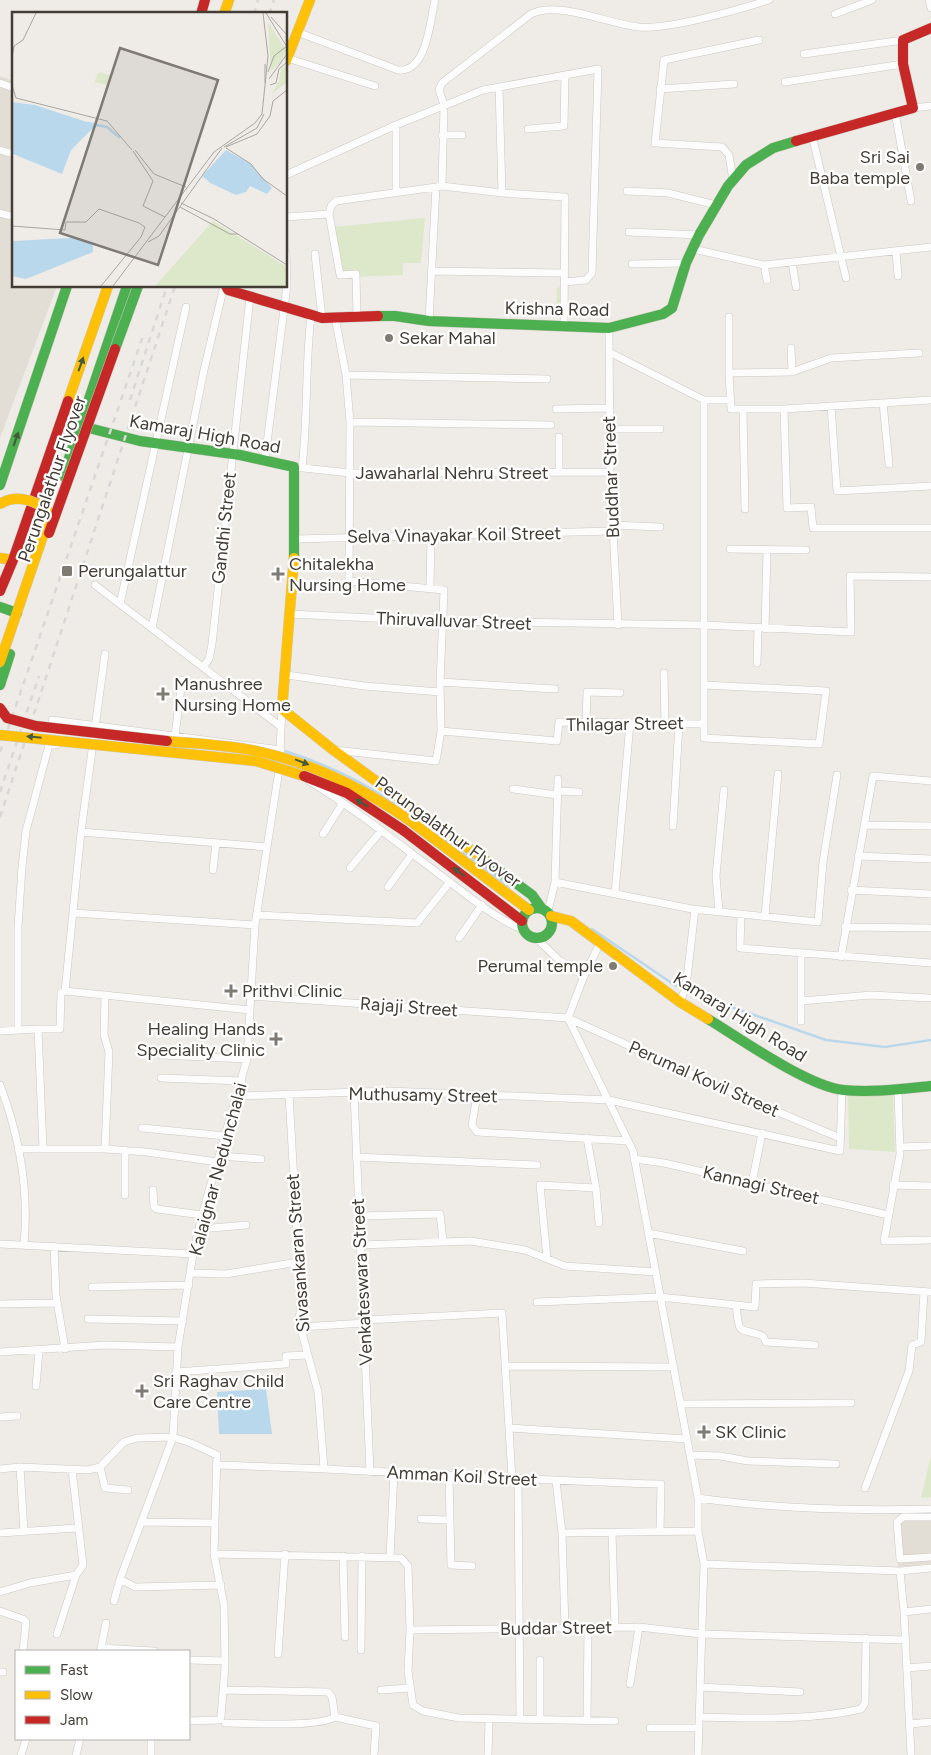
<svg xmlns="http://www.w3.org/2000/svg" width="931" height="1755" font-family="Figtree,sans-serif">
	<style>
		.residential { fill: #e3ded5 }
		.green { fill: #dce8c9 }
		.water { fill: #bad8eb }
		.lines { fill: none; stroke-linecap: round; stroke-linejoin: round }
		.stream { stroke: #bad8eb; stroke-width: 2.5 }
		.street-casing { stroke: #cbc8c4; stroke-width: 8 }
		.fast-casing { stroke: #cec9c0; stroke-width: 11 }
		.slow-casing { stroke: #cec9c0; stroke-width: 11 }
		.jam-casing { stroke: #cec9c0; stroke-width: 11 }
		.street { stroke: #fdfcfc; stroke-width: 7 }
		.fast { stroke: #4caf50; stroke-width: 10 }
		.slow { stroke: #ffc107; stroke-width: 10 }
		.jam { stroke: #c62828; stroke-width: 10 }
		.rail { stroke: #d8d8d7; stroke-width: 2.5; stroke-dasharray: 6 6; stroke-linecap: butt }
		.fast-bridge-casing { stroke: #cec9c0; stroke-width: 11; stroke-linecap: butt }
		.slow-bridge-casing { stroke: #cec9c0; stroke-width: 11; stroke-linecap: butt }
		.jam-bridge-casing { stroke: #cec9c0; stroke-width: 11; stroke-linecap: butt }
		.fast-bridge { stroke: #4caf50; stroke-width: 10 }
		.slow-bridge { stroke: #ffc107; stroke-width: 10 }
		.jam-bridge { stroke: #c62828; stroke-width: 10 }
		.oneway { fill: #455a3c }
		.poi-dot { fill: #7f7a74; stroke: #fff; stroke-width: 2 }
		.labels { text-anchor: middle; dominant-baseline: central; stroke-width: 4.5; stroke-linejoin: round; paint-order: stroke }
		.poi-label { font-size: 18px; fill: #433d35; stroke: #fff; text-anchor: start }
		.street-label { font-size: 18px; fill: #433d35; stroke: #fff }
		.inset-river { fill: none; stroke: #bad8eb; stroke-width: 2.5 }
		.inset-road { fill: none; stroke: #aaa6a0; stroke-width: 1 }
		.view { fill: #7f7a74; fill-opacity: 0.15; stroke: #7f7a74; stroke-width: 2.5 }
		.inset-edge { fill: none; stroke: #433d35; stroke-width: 2.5 }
	</style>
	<rect width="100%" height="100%" fill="#efece8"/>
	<path class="residential" d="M0,76L14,81V286H57L0,438Z
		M898,1515H931V1564L898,1567Z"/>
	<path class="green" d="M425,218L421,263H403V275L353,277L337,271L333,227Z
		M557,287H564L563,317H556Z
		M893,1092L895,1152L849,1149L848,1093Z
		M931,1456V1497L921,1498Z"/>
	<path class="water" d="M266,1389L272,1434H219L217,1392Z"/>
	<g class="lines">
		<path class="stream" d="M285,751C340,769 377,789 422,824
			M433,831L510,887
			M591,932L592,929L676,986L683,980L723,1004L826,1040L885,1047L931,1040"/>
		<defs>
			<path id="street" d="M929,0L931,8
				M835,14L872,0
				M297,32L398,70C427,73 430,21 435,0
				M804,54L903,40
				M287,58L375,86
				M785,82L903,64
				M0,83L14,88
				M499,87L502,193
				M660,89L734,84
				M913,108L931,106
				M895,112L911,201
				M396,125V191
				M528,129L564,126L565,75
				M442,135H462
				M812,135L846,278
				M0,150L14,154
				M286,175L396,125L483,90L598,69L592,273L586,280L565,282
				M733,180L729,155L722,147L655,143L664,60L759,40
				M442,186L502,193L565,197L564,326
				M627,191L668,193L716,205
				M0,213L14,217
				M286,217L329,214
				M629,232L699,235
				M693,249L764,265L931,247
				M896,251L898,276
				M315,254L322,318
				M792,262L796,287
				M632,264L686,263
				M764,265L767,280
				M431,271L565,273
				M357,317L356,274L340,275L329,214L331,206L336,201L436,187
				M729,317V373
				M429,321L436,187L442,186L444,105L439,90L442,83L531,14C556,0 609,24 638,27C668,30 738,10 769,0
				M609,328L610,472L618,625
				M791,348L792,372
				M609,352L704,400H730
				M919,353L831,358L792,372L729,373L731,409H784L931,400
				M346,375L547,379
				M883,403L889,464
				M831,406L837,491L931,486
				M556,409L609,408
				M743,409L745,509
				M784,409L787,508L811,507L813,528H931
				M350,422L551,425
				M610,429H660
				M265,459L287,285L286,253
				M294,467L350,473L610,472
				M302,468C308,417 305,367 311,316
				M559,472V437
				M612,525L660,527
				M296,539L612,531
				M730,549L806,550
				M95,585L280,726
				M430,587L431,535
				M120,604L186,307
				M290,614L435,621L704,625L851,632L850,576L931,577
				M152,628L204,370L224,286
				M765,629L767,551
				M757,663L758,628
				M203,667L209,659L212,644L250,297
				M664,673L665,723
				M287,675L364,686L440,692
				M440,682L555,689
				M704,685L826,691L819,744L704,738V400
				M52,720L281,750
				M586,722L587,692L620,693
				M441,731L557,741L559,722L704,724
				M175,736L182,680
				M334,750L436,761L441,731L440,682L444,590L349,581L350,422L346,375L335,317
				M309,781C357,810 401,846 447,880C471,898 496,919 524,930
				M513,789L557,795
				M557,791L579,792
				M864,825L931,826
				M673,826L679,724
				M81,832L267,847
				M323,834L343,803
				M858,856L931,859
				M350,868L381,831
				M213,870L216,843
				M555,882L692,909L818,922L823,862L837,775
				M388,887L412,854
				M851,890L931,894
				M615,893L630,723
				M548,911L555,882L558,779
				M719,911L716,876L724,790
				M74,913L255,925
				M741,914L740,948L931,963
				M258,915L417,923L450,882
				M765,916L778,774
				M845,927L931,928
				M459,938L482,905
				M536,938L559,960L584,976
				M600,943L584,976L568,1018L633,1151L698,1498V1531L704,1564L698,1755
				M801,953V1021
				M841,957L873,776L931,781
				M65,991L250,1010
				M105,995L104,1035L109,1052L105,1149
				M250,996L568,1018L731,1092L840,1138
				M801,1001L871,995L929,998
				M680,1002L686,987L695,909
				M38,1029H60L61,993L65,991L81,832L105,654
				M18,1030V927L22,867L26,831L49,745H57
				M0,1031L38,1029L43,1149
				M161,1055L247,1059
				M161,1078L242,1081
				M0,1085C19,1135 29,1191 24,1244
				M898,1090L900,1154L884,1241L931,1240
				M354,1093L370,1472
				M289,1095L301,1301L299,1322L318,1392L324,1468
				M477,1095L472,1125L477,1132L628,1141
				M237,1096L390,1091L609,1100L840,1151L842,1090
				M142,1128L226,1136
				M900,1147L931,1146
				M18,1149H105L146,1152L218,1162
				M125,1150V1195
				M220,1156L261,1159
				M356,1157L537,1165
				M634,1159L664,1163L888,1215
				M752,1183L762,1133
				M893,1185L931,1186
				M596,1188L599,1223
				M153,1190L154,1207L157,1209L202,1215
				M360,1216L440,1214L443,1241
				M200,1229L246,1225
				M648,1233L743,1251
				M0,1244L193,1254
				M361,1245L471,1241L525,1250L565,1266L656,1272
				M54,1246L56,1295L65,1349
				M547,1258L540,1185L596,1188L587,1138
				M191,1273L226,1274L298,1262
				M92,1287L189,1285
				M537,1302L660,1297L755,1307L756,1284L803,1283L931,1292
				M0,1304L57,1303
				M736,1305C740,1338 737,1326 763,1336L766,1342L815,1345
				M88,1319L183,1321
				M365,1320L502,1313L512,1478
				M301,1327L365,1323
				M0,1352L105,1345L178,1347
				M505,1366L674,1367
				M176,1372L286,1364V1356L307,1355
				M36,1386L39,1351
				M681,1404L851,1403
				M0,1417L17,1416
				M509,1428L687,1439
				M690,1455L720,1456L748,1461L836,1464
				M216,1465C364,1469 513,1480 661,1484L660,1532
				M20,1467L24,1532
				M100,1467L105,1488L128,1490
				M0,1469L20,1467L88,1470L100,1467L124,1442L137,1438L173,1437L120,1579L135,1587L221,1585
				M449,1475L451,1565L472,1566
				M518,1479L520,1719
				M556,1481L562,1533
				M865,1488L909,1371L912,1345L921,1342L924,1292
				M698,1498C775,1509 854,1511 931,1509
				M931,1517H903L897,1522L900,1559L931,1557
				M421,1519L448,1520
				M143,1522L214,1523
				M612,1532L615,1627
				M0,1533L77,1528
				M214,1554L401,1558L408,1566L410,1630L408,1671L413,1705L423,1711L459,1718L615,1721
				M343,1556L345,1637
				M390,1557L394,1473
				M704,1564L900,1571L931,1568
				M900,1571L904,1612L911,1755
				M0,1592L30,1583L76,1575L83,1565L72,1469
				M114,1601L120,1579
				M0,1611L23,1619L26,1622L23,1651
				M904,1612L931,1609
				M565,1626L562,1533L698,1531
				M410,1630L639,1627L701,1634L906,1640
				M57,1634L76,1575
				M101,1648L106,1623
				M361,1650L362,1556
				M100,1651L101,1648L154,1651
				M278,1654L285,1554
				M189,1660L225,1661
				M907,1668L931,1666
				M0,1672H3
				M630,1684L639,1627
				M700,1687L800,1692
				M223,1690L328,1692L332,1697L335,1717L376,1726L374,1755
				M381,1690L410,1688
				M700,1717C752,1718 809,1721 861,1709L865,1703L866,1638
				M540,1719V1660
				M587,1719L588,1627
				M189,1721L219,1720L221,1717L225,1666L224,1605L214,1554L217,1455L191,1443L173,1437L178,1347L193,1254L202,1215L247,1059L255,925L279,770L282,709
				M225,1723C250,1723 314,1728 335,1717
				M910,1724L931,1722
				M650,1728H698
				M151,1739V1755
				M21,1755L26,1739
				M76,1755L80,1739
				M488,1755L489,1719"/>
			<path id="fast" d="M378,316H395L429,321L609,328L663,314L672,308L686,263L699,235L728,186L746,165L773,148L796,141
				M81,426L140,441L240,455L294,467V558
				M63,476L127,286
				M0,485L67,286
				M0,607L17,613
				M0,685L10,654
				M486,861L532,895L542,909
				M522 923a15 15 0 1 1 30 0a15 15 0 1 1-30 0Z
				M708,1019C741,1039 807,1086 843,1090C872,1093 902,1089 931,1086"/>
			<path id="slow" d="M224,14L229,0
				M286,61L310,0
				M68,401L108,286
				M0,558L13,560
				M294,558L282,709L332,749L486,861
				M0,662L49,518
				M409,820L529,910
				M551,916L571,921L680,1002L708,1019"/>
			<path id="jam" d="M201,14L205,0
				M796,141L913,108L903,64V40L931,28
				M226,286L228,290L322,318L378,316
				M0,591L13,560L68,401
				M403,830L522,921"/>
		</defs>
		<use href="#street" class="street-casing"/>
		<use href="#fast" class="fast-casing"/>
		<use href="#slow" class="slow-casing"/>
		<use href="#jam" class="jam-casing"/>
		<use href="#street" class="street"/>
		<use href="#fast" class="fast"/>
		<use href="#slow" class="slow"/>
		<use href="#jam" class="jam"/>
		<path class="rail" d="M254,14L258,0
			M269,14L274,0
			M130,400L167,286
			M0,752L143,336
			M0,792L39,676
			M0,817L175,286"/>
		<defs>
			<path id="fast-bridge" d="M115,349L138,286"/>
			<path id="slow-bridge" d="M0,504C16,494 32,500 47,509L49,528
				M0,735L256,761L304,776
				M167,741C198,744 231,745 261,752C315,764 364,789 409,820"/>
			<path id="jam-bridge" d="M49,533L115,349
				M0,708L7,718L36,726L167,741
				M304,776L347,793L403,830"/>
		</defs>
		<use href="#fast-bridge" class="fast-bridge-casing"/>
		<use href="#slow-bridge" class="slow-bridge-casing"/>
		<use href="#jam-bridge" class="jam-bridge-casing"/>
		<use href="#fast-bridge" class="fast-bridge"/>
		<use href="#slow-bridge" class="slow-bridge"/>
		<use href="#jam-bridge" class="jam-bridge"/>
	</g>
	<defs><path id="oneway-solid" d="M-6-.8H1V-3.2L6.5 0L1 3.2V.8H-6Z" transform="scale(1.25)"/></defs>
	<g class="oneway">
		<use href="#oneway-solid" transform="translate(81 364) rotate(-70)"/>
		<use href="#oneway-solid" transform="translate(16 439) rotate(-71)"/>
		<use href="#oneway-solid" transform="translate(34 737) rotate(-174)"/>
		<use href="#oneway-solid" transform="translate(302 762) rotate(21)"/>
		<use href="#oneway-solid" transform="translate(362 803) rotate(-149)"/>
		<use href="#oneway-solid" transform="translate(459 872) rotate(-143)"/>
	</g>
	<g class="poi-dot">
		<circle cx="920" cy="167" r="5"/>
		<circle cx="389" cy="338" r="5"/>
		<rect x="61" y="565" width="12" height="12" rx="2.5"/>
		<path d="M275.5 566.5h5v5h5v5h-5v5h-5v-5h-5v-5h5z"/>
		<path d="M160.5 686.5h5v5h5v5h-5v5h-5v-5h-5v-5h5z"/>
		<circle cx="613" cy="966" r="5"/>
		<path d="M228.5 983.5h5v5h5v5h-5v5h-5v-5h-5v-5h5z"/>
		<path d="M273.5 1031.5h5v5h5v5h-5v5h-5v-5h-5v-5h5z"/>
		<path d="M139.5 1383.5h5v5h5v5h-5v5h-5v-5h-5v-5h5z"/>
		<path d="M701.5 1424.5h5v5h5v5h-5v5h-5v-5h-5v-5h5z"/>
	</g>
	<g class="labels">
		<g class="poi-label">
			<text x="910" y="157" text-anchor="end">Sri Sai<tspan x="910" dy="21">Baba temple</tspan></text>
			<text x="399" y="338">Sekar Mahal</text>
			<text x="289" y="564">Chitalekha<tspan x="289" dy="21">Nursing Home</tspan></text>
			<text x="78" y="571">Perungalattur</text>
			<text x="174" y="684">Manushree<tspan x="174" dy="21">Nursing Home</tspan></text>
			<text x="603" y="966" text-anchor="end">Perumal temple</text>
			<text x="242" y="991">Prithvi Clinic</text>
			<text x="265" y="1029" text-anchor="end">Healing Hands<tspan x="265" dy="21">Speciality Clinic</tspan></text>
			<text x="153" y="1381">Sri Raghav Child<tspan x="153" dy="21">Care Centre</tspan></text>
			<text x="715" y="1432">SK Clinic</text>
		</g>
		<g class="street-label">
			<text transform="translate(557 309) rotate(1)">Krishna Road</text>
			<text transform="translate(205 434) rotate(10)">Kamaraj High Road</text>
			<text x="452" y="473">Jawaharlal Nehru Street</text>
			<text transform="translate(611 477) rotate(-92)">Buddhar Street</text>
			<text transform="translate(52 479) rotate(-71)">Perungalathur Flyover</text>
			<text transform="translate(224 528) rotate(-84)">Gandhi Street</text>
			<text transform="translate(454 535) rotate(-1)">Selva Vinayakar Koil Street</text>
			<text transform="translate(454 621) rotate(2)">Thiruvalluvar Street</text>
			<text transform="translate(625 724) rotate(-1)">Thilagar Street</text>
			<text transform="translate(448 832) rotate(36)">Perungalathur Flyover</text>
			<text transform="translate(409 1007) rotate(4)">Rajaji Street</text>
			<text transform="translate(740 1017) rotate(32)">Kamaraj High Road</text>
			<text transform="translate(704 1079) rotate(24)">Perumal Kovil Street</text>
			<text transform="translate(423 1095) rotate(1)">Muthusamy Street</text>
			<text transform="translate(218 1169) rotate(-75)">Kalaignar Nedunchalai</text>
			<text transform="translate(761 1185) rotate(13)">Kannagi Street</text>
			<text transform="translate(298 1253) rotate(-94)">Sivasankaran Street</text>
			<text transform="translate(362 1282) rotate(-93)">Venkateswara Street</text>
			<text transform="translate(462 1476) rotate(3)">Amman Koil Street</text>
			<text transform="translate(556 1628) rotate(-1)">Buddar Street</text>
		</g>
	</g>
	<g transform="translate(12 12)">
		<rect width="275" height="275" fill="#efece8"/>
		<path d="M256,10L274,38L269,50L259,59ZM275,53V70L259,83L267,69L269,57ZM87,60L101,64L95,73L82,70ZM201,209L275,255V274H143Z" fill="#dce8c9"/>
		<path d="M0,90L23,93L84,113L59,138L50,162L1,142ZM214,138L239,152L260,176L255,182L238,174L234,180L224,183L198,171L190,164ZM59,226L81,231V240L14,267L0,264V229Z" fill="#bad8eb"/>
		<path class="inset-river" d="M75,111L95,115L108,126"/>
		<path class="inset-road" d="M254,1L275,35M259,5L275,23M0,45L2,34L11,28L24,1M256,60L262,44L275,34M257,67L275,42M253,71V52M0,73L4,86L95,109L120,138M258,73L264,71L267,57L275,50M212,135L245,116L252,102M214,135L245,122L258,104L261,89L275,78M214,136L239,152L251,167L275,184M123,138L142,162L174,175M121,139L141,169L131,194L153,205M169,191L202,207L275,253M168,195L218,222H226M0,214L53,218L54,210H74L87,197L127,211L133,215L129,225L89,274M136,230L147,224L210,136M101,274L202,140L243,111L250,102L256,44L251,1"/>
		<path class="view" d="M108,36L206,68L146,253L48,221Z"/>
		<rect width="275" height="275" class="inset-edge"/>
	</g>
	<rect x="15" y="1650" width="175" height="90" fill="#ffffff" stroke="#b4b1ae"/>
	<rect x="25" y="1666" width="25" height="8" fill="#4caf50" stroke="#b4b1ae"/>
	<text x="60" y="1675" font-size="15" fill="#433d35">Fast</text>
	<rect x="25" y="1691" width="25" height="8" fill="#ffc107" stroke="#b4b1ae"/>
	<text x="60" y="1700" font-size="15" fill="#433d35">Slow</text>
	<rect x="25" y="1716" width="25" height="8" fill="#c62828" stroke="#b4b1ae"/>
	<text x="60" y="1725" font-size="15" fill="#433d35">Jam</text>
</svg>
